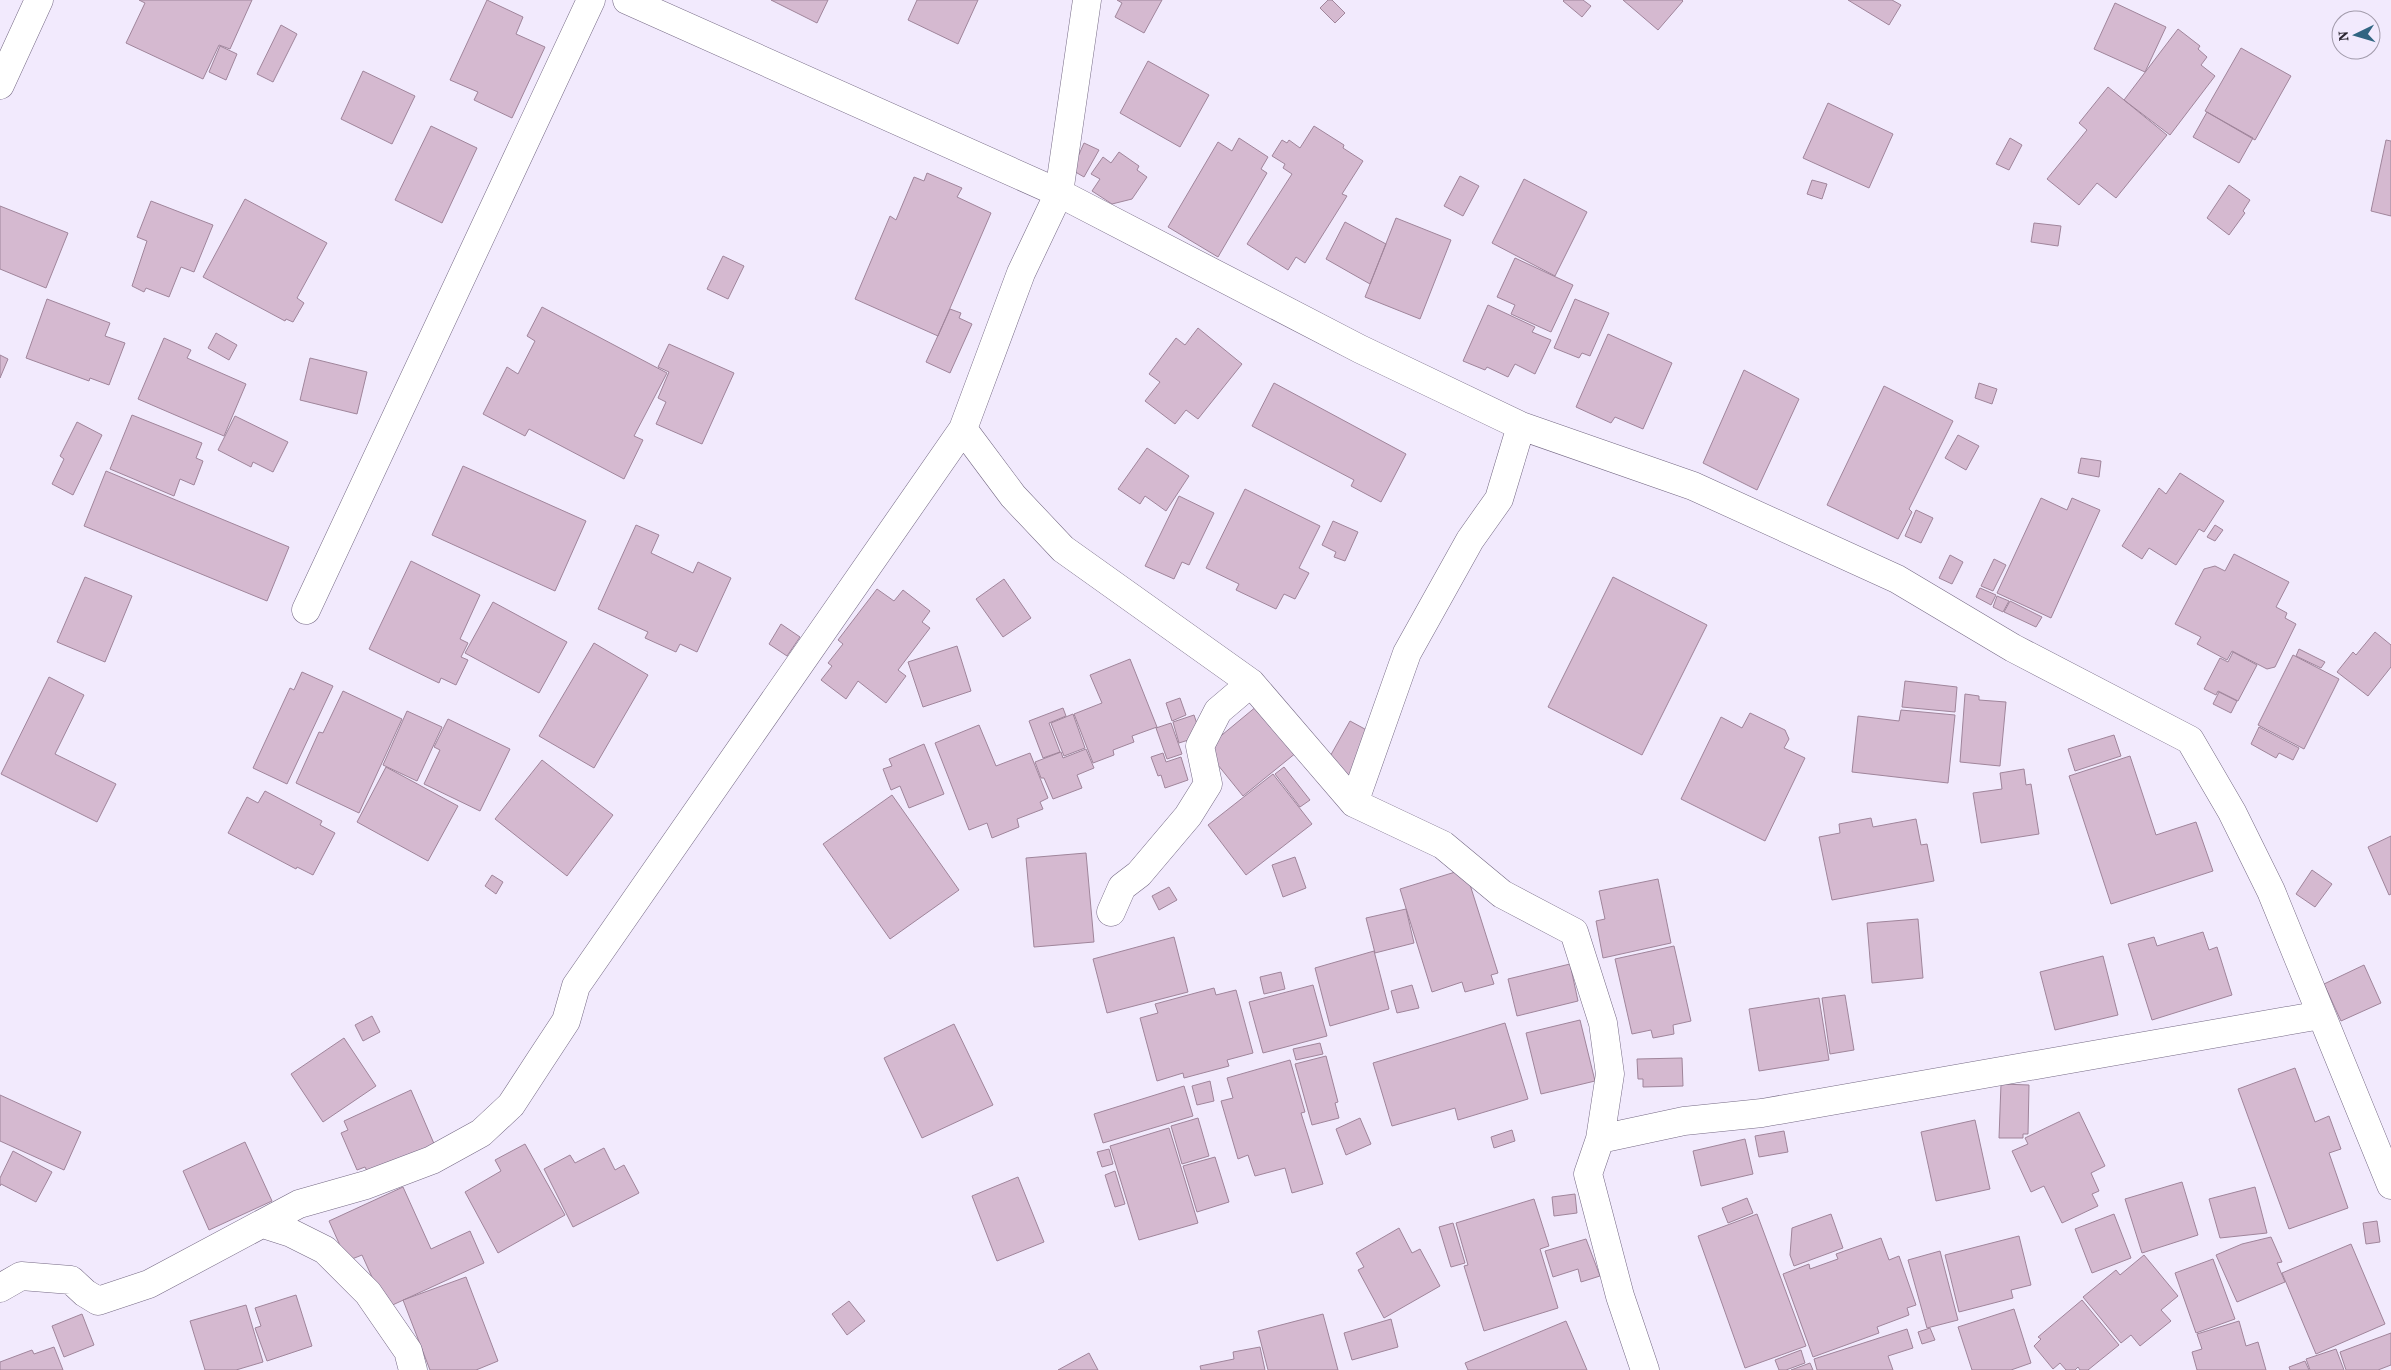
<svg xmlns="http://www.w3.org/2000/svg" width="2391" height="1370" font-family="'Source Serif 4',serif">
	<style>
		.building { fill: #d5b9d0; stroke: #a0859b }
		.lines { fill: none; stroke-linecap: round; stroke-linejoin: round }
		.minor-casing { stroke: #756984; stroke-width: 29 }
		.minor { stroke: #fff; stroke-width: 28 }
	</style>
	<rect width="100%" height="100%" fill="#f2eafd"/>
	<path class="building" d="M139,0H252L230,49L219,45L203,79L126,43L145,3Z
		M487,0L523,17L516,34L545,47L512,118L474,100L478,92L450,80Z
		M771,0H828L817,23Z
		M917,0H978L958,44L908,20Z
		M1117,0H1162L1144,33L1115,17L1122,3Z
		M1328,0H1332L1345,13L1335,23L1320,8Z
		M1564,0H1583L1591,6L1582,17L1563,1Z
		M1623,0H1682L1683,1L1658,30Z
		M1848,0H1892L1901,5L1889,25Z
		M2115,3L2166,27L2145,72L2094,49Z
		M281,25L297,34L273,82L257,74Z
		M2178,29L2200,46L2198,49L2207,57L2201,65L2215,76L2170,135L2124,100Z
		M220,46L237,54L226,80L209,72Z
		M2241,48L2291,76L2255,140L2205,111Z
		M1148,61L1209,95L1180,147L1120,113Z
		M363,71L415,96L392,144L341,119Z
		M2108,87L2167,135L2116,198L2097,183L2079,205L2047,179L2087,130L2079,123Z
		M1828,103L1893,134L1869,188L1803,158Z
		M2207,112L2253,138L2239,163L2193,137Z
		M431,126L477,148L442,223L395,200Z
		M1314,126L1344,145L1343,148L1363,161L1342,194L1347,196L1305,263L1296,257L1288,270L1247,244L1292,174L1283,168L1285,164L1272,156L1282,140L1287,143L1289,140L1300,148Z
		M1239,138L1268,157L1261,169L1267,173L1218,257L1168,227L1218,142L1232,151Z
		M2010,138L2022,145L2009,170L1996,164Z
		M2386,140L2391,141V216L2371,211Z
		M1084,143L1099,150L1084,177L1072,170Z
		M1119,152L1139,166L1137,170L1147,177L1132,199L1112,204L1092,191L1100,179L1091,174L1103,157L1111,163Z
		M927,173L962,188L957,197L991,213L938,336L855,299L890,216L896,220L914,177L924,181Z
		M1460,176L1479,186L1463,216L1444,206Z
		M1524,179L1587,212L1555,276L1492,243Z
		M1812,180L1827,184L1822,199L1807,194Z
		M2229,185L2250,200L2243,211L2245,213L2229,235L2207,218Z
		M245,199L327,243L297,298L304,303L293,322L286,319L285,321L203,277Z
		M151,201L213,225L194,272L181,267L169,297L146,288L144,292L132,286L147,241L137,237Z
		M0,206L68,233L46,288L0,269Z
		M1396,218L1451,240L1420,319L1365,297Z
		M1345,222L1386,244L1370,284L1326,259Z
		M2034,223L2061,226L2058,246L2031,242Z
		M723,256L744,266L728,299L707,289Z
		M1515,258L1573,285L1551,332L1511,314L1515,305L1497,297Z
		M47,299L110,323L105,336L125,343L109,385L90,378L89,381L26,358Z
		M1575,299L1609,313L1590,356L1582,353L1579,358L1554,348Z
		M1488,305L1535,327L1532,332L1551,340L1535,374L1515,364L1508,377L1487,367L1485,370L1463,361Z
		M542,307L667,373L634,436L643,440L624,479L529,429L525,436L483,414L507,367L518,374L535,341L527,336Z
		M950,309L961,313L959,318L972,324L950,373L926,362Z
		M1198,328L1242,364L1198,419L1186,410L1175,424L1145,401L1160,382L1149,374L1176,338L1185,345Z
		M216,333L237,345L229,360L208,348Z
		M1608,334L1672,363L1643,429L1615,417L1611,423L1576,407Z
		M164,338L191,350L187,358L246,384L224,436L138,399Z
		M669,344L734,373L702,444L656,424L666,402L658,398L669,372L658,367Z
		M0,355L8,359L0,378Z
		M310,358L367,372L357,414L300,400Z
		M1744,370L1799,399L1757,490L1703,463Z
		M1274,383L1406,454L1381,502L1351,486L1354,480L1252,426Z
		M1979,383L1997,389L1992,404L1975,398Z
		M1884,386L1953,421L1909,509L1912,512L1898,539L1827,505Z
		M132,415L202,443L196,458L203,461L194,485L180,479L174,496L110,469Z
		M235,416L288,442L273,472L253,462L251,467L218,450Z
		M77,422L102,435L73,495L52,484L64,459L60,456Z
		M1958,435L1979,446L1966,470L1945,458Z
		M1147,448L1189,476L1166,511L1145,496L1140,504L1118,489Z
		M2081,458L2101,461L2099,477L2078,473Z
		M463,466L586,521L555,591L432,535Z
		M106,471L289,547L267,601L84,526Z
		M2180,473L2224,501L2204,532L2199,529L2176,565L2149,548L2142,559L2122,546L2159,488L2166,494Z
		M1245,489L1320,526L1299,568L1309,573L1295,599L1284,594L1276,609L1236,590L1239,584L1206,568Z
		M1179,496L1214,513L1189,565L1182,562L1174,579L1145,566Z
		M2041,498L2067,510L2072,498L2100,510L2051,618L1997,593Z
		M1916,510L1933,518L1921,543L1905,536Z
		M1333,521L1358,532L1345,561L1334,557L1336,552L1322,545Z
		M636,525L659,535L651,553L693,573L698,562L731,578L697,652L680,644L676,652L645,638L648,632L598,609Z
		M2215,525L2223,530L2215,541L2207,537Z
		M2234,554L2289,582L2276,607L2287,613L2285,618L2296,624L2275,667L2267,669L2232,651L2227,660L2197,644L2201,637L2175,624L2204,569L2215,566L2225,571Z
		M1950,555L1963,562L1952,584L1939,578Z
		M1994,559L2006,565L1993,591L1981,586Z
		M411,561L480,595L460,639L468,643L461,657L468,660L456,685L441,678L439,683L369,649Z
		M85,577L132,596L105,662L57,642Z
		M1613,577L1707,625L1642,755L1548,707Z
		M1004,579L1031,618L1003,637L976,599Z
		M1980,588L1996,595L1991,605L1976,597Z
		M877,589L894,601L903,590L930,611L922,622L930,628L898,670L906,676L886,703L858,681L846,699L821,680L832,666L828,663L843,644L838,640Z
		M1997,596L2009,601L2003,612L1993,607Z
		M2010,601L2042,617L2036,627L2004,612Z
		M493,602L567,642L539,693L465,653Z
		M781,624L800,637L787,656L769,644Z
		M2375,632L2391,645V667L2368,696L2337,672L2353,652L2356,655Z
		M594,643L648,675L594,768L539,736Z
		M957,646L971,691L923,707L908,662Z
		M2299,649L2325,662L2321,668L2296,656Z
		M2233,652L2257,665L2238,701L2218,691L2216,695L2204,689L2220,658L2228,662Z
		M2293,655L2339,679L2304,749L2258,725Z
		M1130,659L1157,727L1132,736L1134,742L1113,750L1114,755L1093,763L1074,714L1102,703L1090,675Z
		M302,672L333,686L287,784L253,768L290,688L294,690Z
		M49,677L84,695L55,754L116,784L97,822L1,774Z
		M1905,681L1957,687L1955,712L1902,707Z
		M343,691L402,719L359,813L296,783L319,732L323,733Z
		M2219,692L2237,701L2231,713L2213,704Z
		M1965,694L1979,696V700L2006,702L2000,766L1960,762Z
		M1180,698L1186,715L1172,721L1166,703Z
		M1263,701L1302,748L1243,796L1205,749Z
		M1063,708L1066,716L1049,723L1060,752L1043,758L1029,721Z
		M1901,710L1955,715L1948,783L1852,772L1858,716L1899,721Z
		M407,711L442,727L417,781L383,765Z
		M1750,713L1785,730L1789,739L1784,748L1805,758L1765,841L1681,799L1721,717L1742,728Z
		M1073,714L1085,748L1064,756L1051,723Z
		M1194,715L1201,736L1179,743L1173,722Z
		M448,719L510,749L480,811L424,784L440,750L434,747Z
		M1350,721L1374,734L1349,780L1324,767Z
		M1171,723L1182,754L1167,759L1156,728Z
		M979,725L996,766L1030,753L1048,798L1040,802L1043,809L1017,819L1019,827L992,838L987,823L969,830L935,743Z
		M2259,727L2299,748L2293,760L2279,753L2276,758L2251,744Z
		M2114,735L2121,756L2075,771L2068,749Z
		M924,744L944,794L909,808L900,786L891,790L883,769L892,766L889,759Z
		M1086,749L1094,768L1077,775L1082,788L1053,799L1044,778H1041L1035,762L1061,752L1063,758Z
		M1163,753L1166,762L1181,757L1188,780L1165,788L1161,775L1158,776L1151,757Z
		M2130,756L2156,835L2196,822L2213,871L2111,904L2069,776Z
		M542,760L613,815L567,876L495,819Z
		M386,767L458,806L428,861L357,822Z
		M1284,767L1310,800L1300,807L1275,774Z
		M2024,769L2026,785L2031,784L2039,834L1981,843L1973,793L2002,789L2000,773Z
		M1273,774L1312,824L1246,875L1208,825Z
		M265,791L322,821L320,825L335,833L313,875L297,867L296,869L228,833L247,797L258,803Z
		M892,795L959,890L890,939L823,844Z
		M1871,818L1873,827L1916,819L1921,845L1927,844L1934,881L1832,900L1819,837L1840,833L1839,824Z
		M2391,836V894L2389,895L2368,847Z
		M1086,853L1094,942L1034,947L1026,858Z
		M1295,857L1306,888L1283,897L1272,865Z
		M1465,869L1498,973L1491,975L1494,984L1465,992L1462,982L1432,992L1400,889Z
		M2312,870L2332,884L2315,907L2296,894Z
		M492,875L503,882L496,894L485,886Z
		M1658,879L1671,943L1603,958L1596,921L1605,919L1599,891Z
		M1169,887L1177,900L1159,910L1152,896Z
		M1406,909L1414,943L1375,953L1366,918Z
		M1918,919L1923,978L1872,983L1867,923Z
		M2203,932L2209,950L2217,947L2232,995L2152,1020L2128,944L2154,937L2157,946Z
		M1174,937L1188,992L1107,1013L1093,959Z
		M1674,946L1691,1021L1673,1025L1674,1034L1653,1038L1651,1030L1632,1034L1615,959Z
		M1374,951L1389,1009L1330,1026L1315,968Z
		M2103,956L2118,1015L2055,1030L2040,972Z
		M1570,964L1578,1001L1517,1016L1508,979Z
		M2364,965L2381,1003L2341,1021L2324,984Z
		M1281,972L1285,989L1264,994L1260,977Z
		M1313,985L1327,1036L1263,1053L1249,1002Z
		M1412,985L1419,1008L1397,1013L1391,991Z
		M1214,988L1216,995L1236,990L1253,1053L1227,1060L1229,1066L1184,1078L1183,1073L1157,1081L1140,1018L1158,1013L1155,1004Z
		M1845,995L1854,1050L1830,1054L1822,998Z
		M1819,998L1829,1060L1759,1071L1749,1009Z
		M372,1016L380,1032L363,1041L355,1025Z
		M1580,1020L1595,1081L1541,1094L1526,1033Z
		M1505,1023L1528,1099L1458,1120L1455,1108L1392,1126L1373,1063Z
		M954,1024L993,1105L922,1138L884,1058Z
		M344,1038L376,1086L323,1122L291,1074Z
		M1320,1043L1323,1054L1296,1060L1293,1049Z
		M1326,1056L1338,1102L1335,1103L1339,1118L1312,1125L1295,1064Z
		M1682,1058L1683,1086L1643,1087V1079H1638L1637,1059Z
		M1290,1060L1305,1112L1301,1113L1323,1184L1292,1193L1285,1168L1255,1176L1248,1155L1238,1159L1221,1101L1233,1098L1227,1078Z
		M2295,1068L2315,1122L2329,1116L2341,1149L2329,1153L2348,1208L2289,1229L2238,1089Z
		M1210,1081L1214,1101L1197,1105L1192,1086Z
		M2001,1084L2029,1085L2028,1134H2023V1138H1999Z
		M1184,1086L1193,1116L1103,1143L1094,1114Z
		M411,1090L435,1146L369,1175L365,1167L357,1170L341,1133L348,1130L344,1121Z
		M0,1095L81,1132L64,1170L0,1141Z
		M2079,1112L2105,1166L2091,1173L2099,1191L2092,1194L2098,1206L2062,1223L2044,1186L2031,1192L2012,1151L2028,1144L2025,1138Z
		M1198,1118L1209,1156L1182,1164L1171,1126Z
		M1360,1118L1371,1144L1346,1155L1336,1129Z
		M1975,1120L1990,1189L1936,1201L1921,1132Z
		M1169,1128L1198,1223L1139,1240L1110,1146Z
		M1512,1130L1515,1141L1494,1148L1491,1137Z
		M1784,1131L1788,1152L1759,1157L1755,1136Z
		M1745,1139L1753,1174L1701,1186L1693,1151Z
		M245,1142L272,1201L209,1230L183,1171Z
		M525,1144L565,1215L498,1253L465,1192L501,1171L495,1160Z
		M604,1148L615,1170L624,1165L639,1193L573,1227L544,1169L570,1155L575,1163Z
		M1109,1149L1113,1164L1102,1167L1097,1152Z
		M13,1151L52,1172L36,1202L1,1184L0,1186V1178Z
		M1215,1157L1229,1202L1197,1212L1183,1166Z
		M1115,1171L1125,1204L1115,1207L1105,1175Z
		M1018,1177L1044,1242L997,1261L972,1196Z
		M2182,1182L2198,1235L2142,1253L2125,1199Z
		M403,1187L431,1249L470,1231L484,1263L386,1308L362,1255L347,1261L329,1221Z
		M2255,1187L2267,1233L2220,1238L2209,1199Z
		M1575,1194L1577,1213L1554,1216L1552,1197Z
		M1747,1198L1753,1213L1728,1223L1722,1208Z
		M1534,1199L1549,1246L1540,1249L1558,1308L1484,1331L1464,1266L1468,1265L1456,1223Z
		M1757,1214L1806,1346L1745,1368L1698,1236Z
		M1831,1214L1843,1248L1794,1266L1790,1255L1792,1228Z
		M2114,1214L2131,1258L2092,1273L2075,1229Z
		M2377,1221L2380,1242L2366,1244L2363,1223Z
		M1453,1223L1465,1263L1451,1267L1439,1227Z
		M1399,1228L1412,1253L1420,1249L1440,1286L1384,1318L1358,1270L1364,1267L1356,1253Z
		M2019,1236L2031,1285L2011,1290L2013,1298L1959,1312L1945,1255Z
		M2271,1237L2282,1262L2277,1263L2285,1282L2237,1302L2216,1255L2242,1244Z
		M1881,1238L1889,1260L1899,1256L1916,1305L1907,1308L1909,1315L1877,1327L1879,1333L1813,1357L1783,1274L1809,1264L1810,1269L1838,1259L1836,1254Z
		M1586,1239L1600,1276L1581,1282L1578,1269L1553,1277L1545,1251Z
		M2351,1244L2385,1324L2316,1354L2282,1273Z
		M1940,1251L1958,1320L1927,1328L1908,1260Z
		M2144,1255L2178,1296L2161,1310L2171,1321L2140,1346L2131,1335L2121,1343L2083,1297L2116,1270L2120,1275Z
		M2213,1259L2235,1319L2196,1333L2175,1273Z
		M466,1277L498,1361L476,1370H430L403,1300Z
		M296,1295L312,1346L267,1361L255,1328L261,1326L255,1308Z
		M2082,1300L2119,1345L2088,1370H2080L2078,1367L2075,1370H2066L2060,1363L2053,1369L2034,1346L2041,1339L2038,1337Z
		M849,1301L865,1321L847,1335L832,1314Z
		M246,1305L263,1362L236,1370H205L190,1321Z
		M2014,1309L2031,1363L2011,1370H1972L1958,1327Z
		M82,1314L94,1345L64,1357L52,1326Z
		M1323,1314L1338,1370H1268L1258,1331Z
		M1391,1319L1398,1347L1352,1360L1344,1333Z
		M1566,1321L1587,1370H1468L1465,1363Z
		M2239,1321L2246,1346L2258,1342L2266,1370H2197L2192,1352L2202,1349L2197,1334Z
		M1930,1328L1935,1340L1922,1344L1918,1332Z
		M1907,1329L1913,1348L1888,1356L1893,1370H1817L1814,1359Z
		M2391,1333V1365L2378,1370H2346L2340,1352Z
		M54,1347L63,1370H0V1362L32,1350L34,1354Z
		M1260,1347L1265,1370H1201L1200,1366L1234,1359L1233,1352Z
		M2336,1349L2344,1370H2310L2306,1359Z
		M1801,1350L1805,1363L1786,1370H1779L1775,1360Z
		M1089,1353L1098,1370H1058Z
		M2305,1361L2309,1370H2290L2289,1367Z
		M1810,1363L1813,1370H1791Z"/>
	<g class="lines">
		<defs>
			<path id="minor" d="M627,0L1059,193L1360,349L1521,426L1693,486L1897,579L2013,648L2190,740L2232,812L2271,891L2391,1185
				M1087,0L1059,193L1021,273L963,429L1013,496L1063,549L1251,683L1354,803L1443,845L1502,894L1574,932L1603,1023L1610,1074L1600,1139L1588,1174L1620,1296L1645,1370
				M0,85L39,0
				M306,610L591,0
				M1354,803L1407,653L1470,540L1499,499L1521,426
				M1111,912L1122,887L1139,874L1188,816L1208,784L1200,746L1218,711L1251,683
				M1600,1139L1684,1121L1762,1113L2321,1015
				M263,1224L291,1233L325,1250L368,1293L408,1351L413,1370
				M0,1288L21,1276L71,1280L85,1293L98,1301L149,1284L299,1204L366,1185L432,1160L481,1133L511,1105L541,1059L566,1021L576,986L963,429"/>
		</defs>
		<use href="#minor" class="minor-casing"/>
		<use href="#minor" class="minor"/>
	</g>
	<g transform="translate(2356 35) rotate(265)"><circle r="24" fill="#f2eafd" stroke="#a29bab"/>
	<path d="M0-4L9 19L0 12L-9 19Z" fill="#316582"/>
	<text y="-8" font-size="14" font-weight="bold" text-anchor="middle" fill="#29242f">N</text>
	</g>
</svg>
